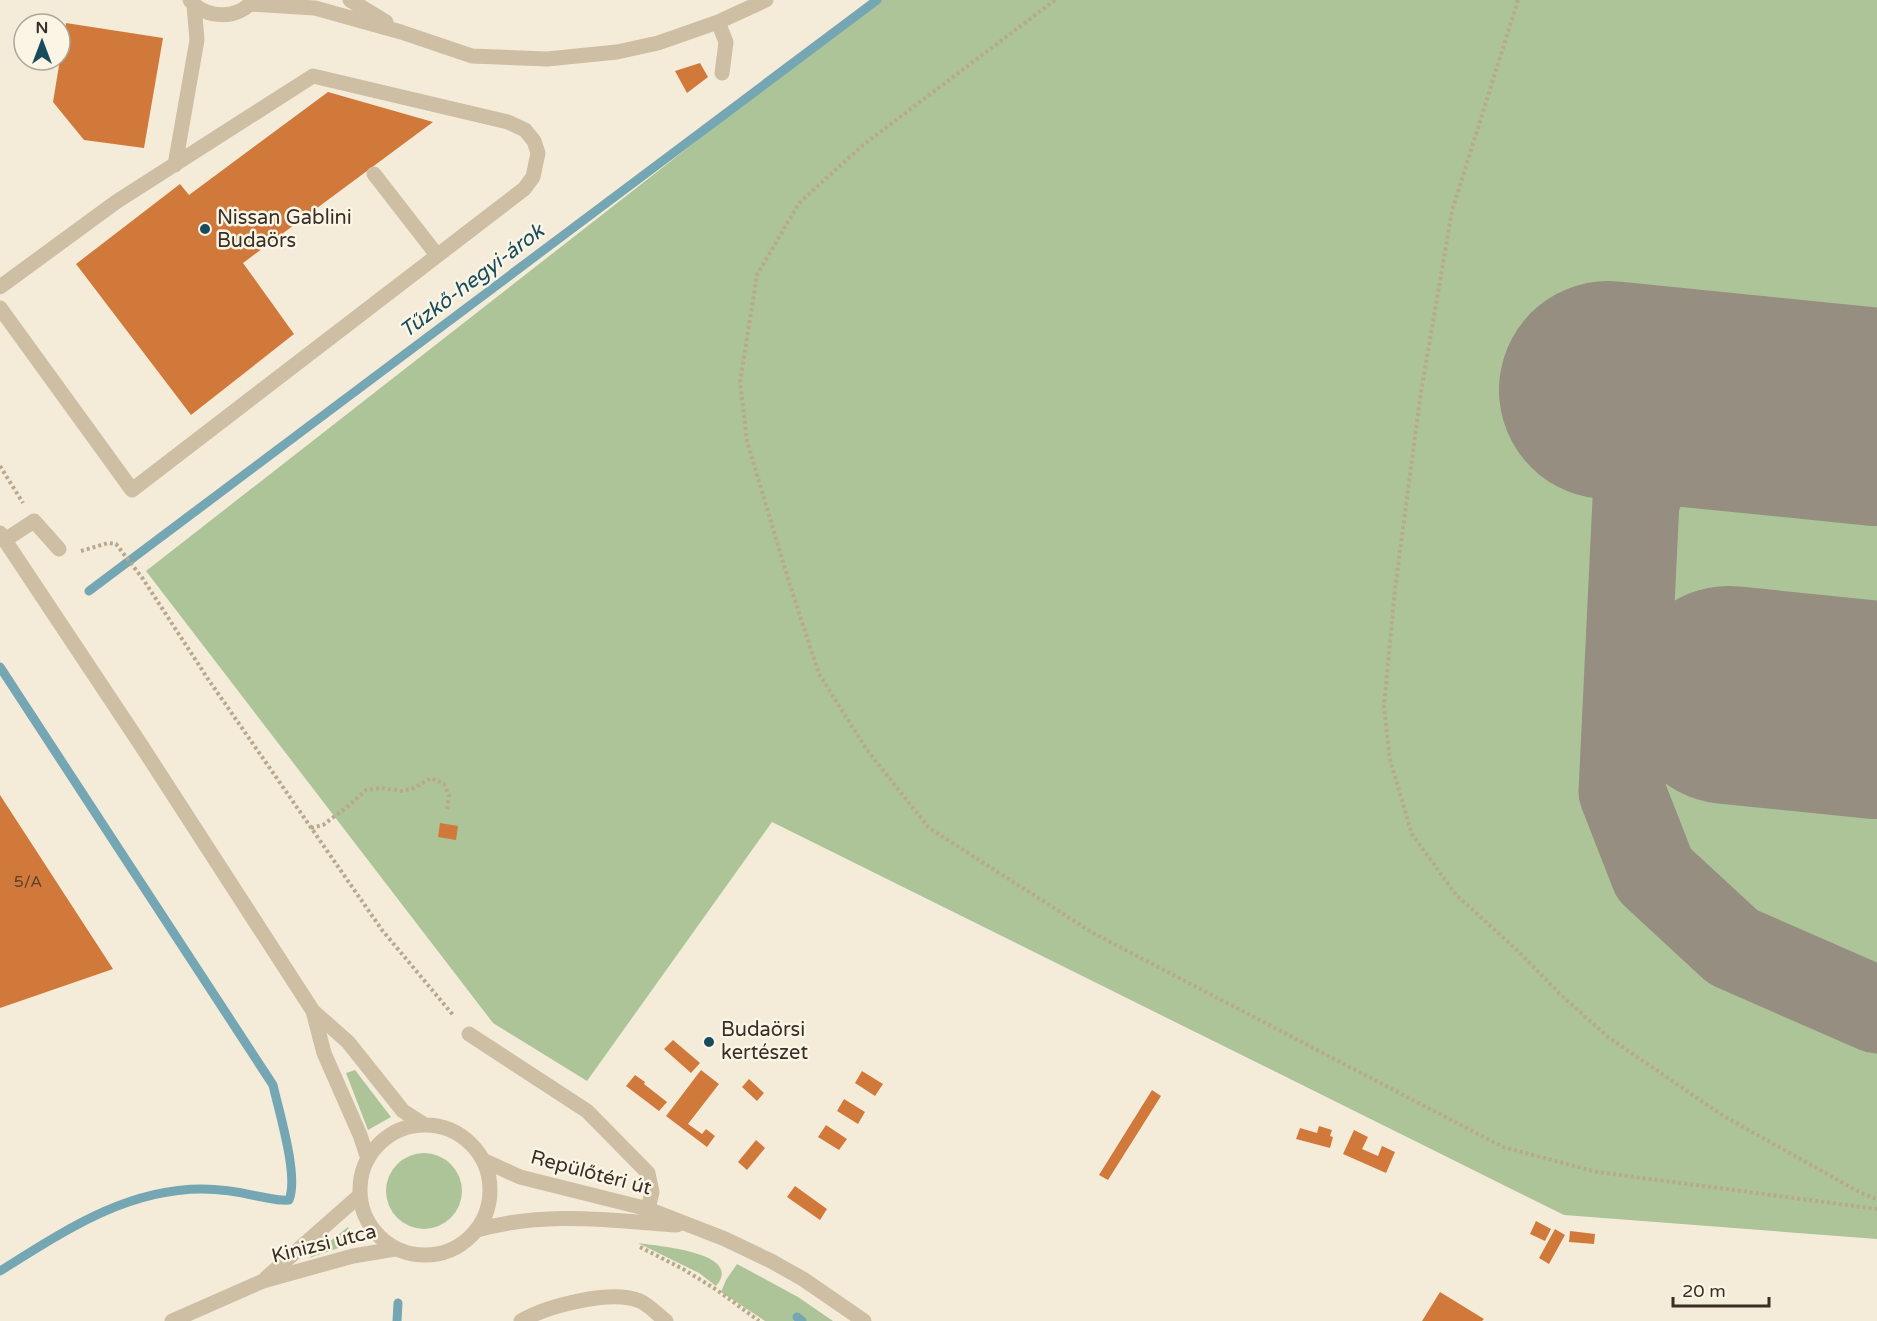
<svg xmlns="http://www.w3.org/2000/svg" width="1877" height="1321" font-family="'Varela Round',sans-serif">
	<style>
		.green { fill: #adc498 }
		.lines { fill: none; stroke-linecap: round; stroke-linejoin: round }
		.stream { stroke: #75a6b4; stroke-width: 9 }
		.taxiway { stroke: #968e80; stroke-width: 87 }
		.runway { stroke: #968e80; stroke-width: 218 }
		.building { fill: #d1793a }
		.path { stroke: #b9a88e; stroke-width: 4; stroke-dasharray: 3 3; stroke-linecap: butt }
		.service { stroke: #cdbea4; stroke-width: 15 }
		.tertiary { stroke: #cdbea4; stroke-width: 15 }
		.poi-dot { fill: #184c5d; stroke: #fbf5e6; stroke-width: 2 }
		.labels { text-anchor: middle; dominant-baseline: central; stroke-width: 5; stroke-linejoin: round; paint-order: stroke }
		.number-label { font-size: 16px; fill: #5e422b }
		.poi-label { font-size: 20px; fill: #382f26; stroke: #fbf5e6; text-anchor: start }
		.street-label { font-size: 20px; fill: #382f26; stroke: #fbf5e6 }
		.water-label { font-size: 21px; font-style: italic; fill: #184c5d; stroke: #fbf5e6 }
	</style>
	<rect width="100%" height="100%" fill="#f4ecd9"/>
	<path class="green" d="M877,0H1877V1239L1564,1215L772,822L587,1081L493,1023L146,571Z
		M355,1070L391,1117L368,1130L346,1073Z
		M386 1191a38 38 0 1 1 76 0a38 38 0 1 1-76 0Z
		M348,1227L356,1242L309,1258Z
		M638,1243C656,1246 745,1252 716,1286L699,1273Z
		M737,1264L798,1297L833,1321H765L721,1292L726,1280Z"/>
	<g class="lines">
		<path class="stream" d="M89,591L877,0
			M0,667L273,1085C279,1112 299,1176 289,1200C278,1201 269,1198 257,1196C240,1192 220,1189 202,1189C125,1189 63,1232 0,1271
			M797,1317L802,1321
			M397,1321L398,1303"/>
		<path class="taxiway" d="M1682,398L1636,500L1622,792L1654,874L1733,947L1877,1010"/>
		<path class="runway" d="M1608,390L1877,417
			M1729,695L1877,710"/>
	</g>
	<path class="building" d="M66,23L163,38L144,148L84,140L53,102Z
		M700,63L708,77L687,93L675,71Z
		M328,92L433,122L243,263L294,334L191,415L76,264L180,184L189,195Z
		M0,795L113,969L0,1008Z
		M440,823L458,826L456,840L438,837Z
		M673,1040L700,1063L691,1073L664,1049Z
		M701,1070L719,1084L688,1124L702,1134L706,1129L715,1136L707,1147L666,1116Z
		M862,1071L883,1084L875,1096L855,1083Z
		M635,1075L645,1082L644,1084L667,1102L659,1111L626,1086Z
		M749,1079L764,1093L757,1101L742,1087Z
		M1152,1090L1161,1096L1108,1180L1099,1175Z
		M844,1099L865,1112L858,1124L837,1111Z
		M826,1125L847,1139L839,1150L818,1137Z
		M1319,1126L1332,1130L1330,1136L1333,1137L1330,1148L1296,1139L1300,1128L1317,1133Z
		M1354,1130L1368,1137L1362,1149L1378,1156L1382,1146L1395,1152L1386,1173L1343,1154Z
		M756,1140L765,1148L747,1170L738,1162Z
		M795,1186L827,1209L820,1220L787,1197Z
		M1536,1221L1551,1229L1545,1241L1530,1234Z
		M1555,1229L1565,1235L1549,1264L1539,1258Z
		M1570,1231L1595,1234L1594,1244L1569,1242Z
		M1440,1292L1484,1319L1482,1321H1422Z"/>
	<g class="lines">
		<path class="path" d="M1055,0L863,145L799,203L757,275L740,382L747,441L789,582L819,674L867,750L929,828L1093,933L1503,1147L1597,1172L1877,1209
			M1518,0L1452,211L1421,392L1395,589L1384,706L1390,760L1412,834L1456,895L1516,949L1562,996L1608,1037L1722,1115L1861,1193L1877,1199
			M0,466L23,503
			M81,551L108,543L116,544L143,579L208,679L382,930L453,1015
			M311,828L323,825L347,807L366,790L381,788L402,791L414,788L431,778L444,784L449,795L447,812
			M640,1247L683,1269L717,1290L759,1321"/>
		<path class="service" d="M190,0C205,19 239,20 253,0
			M350,0L386,22
			M250,4L315,8L401,32L472,56L547,59L617,52L658,43L718,22L766,0
			M718,22L726,42L722,73
			M175,165L197,40L194,5
			M374,174L437,255
			M0,287L116,202L313,76L508,122L525,130L534,141L538,153L533,177L524,189L132,490L0,308
			M5,540L34,521L59,549
			M469,1034L587,1111L648,1173L652,1192L648,1209
			M521,1321C547,1306 611,1289 640,1301C649,1305 658,1315 666,1321"/>
		<path class="tertiary" d="M0,533L141,745L313,1011L348,1042L403,1111L425,1125
			M313,1011L324,1053L360,1135L368,1159
			M360 1190a65 65 0 1 1 130 0a65 65 0 1 1-130 0Z
			M483,1160L520,1177L648,1209L725,1239L771,1261L803,1279L864,1321
			M477,1230C544,1211 609,1220 677,1225
			M266,1278L360,1195
			M172,1321L263,1281L353,1256L395,1249"/>
	</g>
	<g class="poi-dot">
		<circle cx="205" cy="229" r="6"/>
		<circle cx="709" cy="1042" r="6"/>
	</g>
	<g class="labels">
		<g class="number-label">
			<text x="28" y="882">5/A</text>
		</g>
		<g class="poi-label">
			<text x="217" y="218">Nissan Gablini<tspan x="217" dy="23">Budaörs</tspan></text>
			<text x="721" y="1030">Budaörsi<tspan x="721" dy="23">kertészet</tspan></text>
		</g>
		<g class="street-label">
			<text transform="translate(591 1173) rotate(15)">Repülőtéri út</text>
			<text transform="translate(324 1244) rotate(-14)">Kinizsi utca</text>
		</g>
		<g class="water-label">
			<text transform="translate(472 281) rotate(-37)">Tűzkő-hegyi-árok</text>
		</g>
	</g>
	<g transform="translate(42 42)"><circle r="28" fill="#fbf5e6" stroke="#ada699" stroke-width="1.5"/>
	<path d="M0-4.5L10 22L0 15L-10 22Z" fill="#184c5d"/>
	<text y="-9" font-size="16" font-weight="bold" text-anchor="middle" fill="#382f26">N</text>
	</g>
	<path d="M1673 1297v9h96v-9" fill="none" stroke="#382f26" stroke-width="3"/>
	<text x="1682" y="1297" font-size="18" fill="#382f26" stroke="#fbf5e6" stroke-width="4.5" paint-order="stroke">20 m</text>
</svg>
